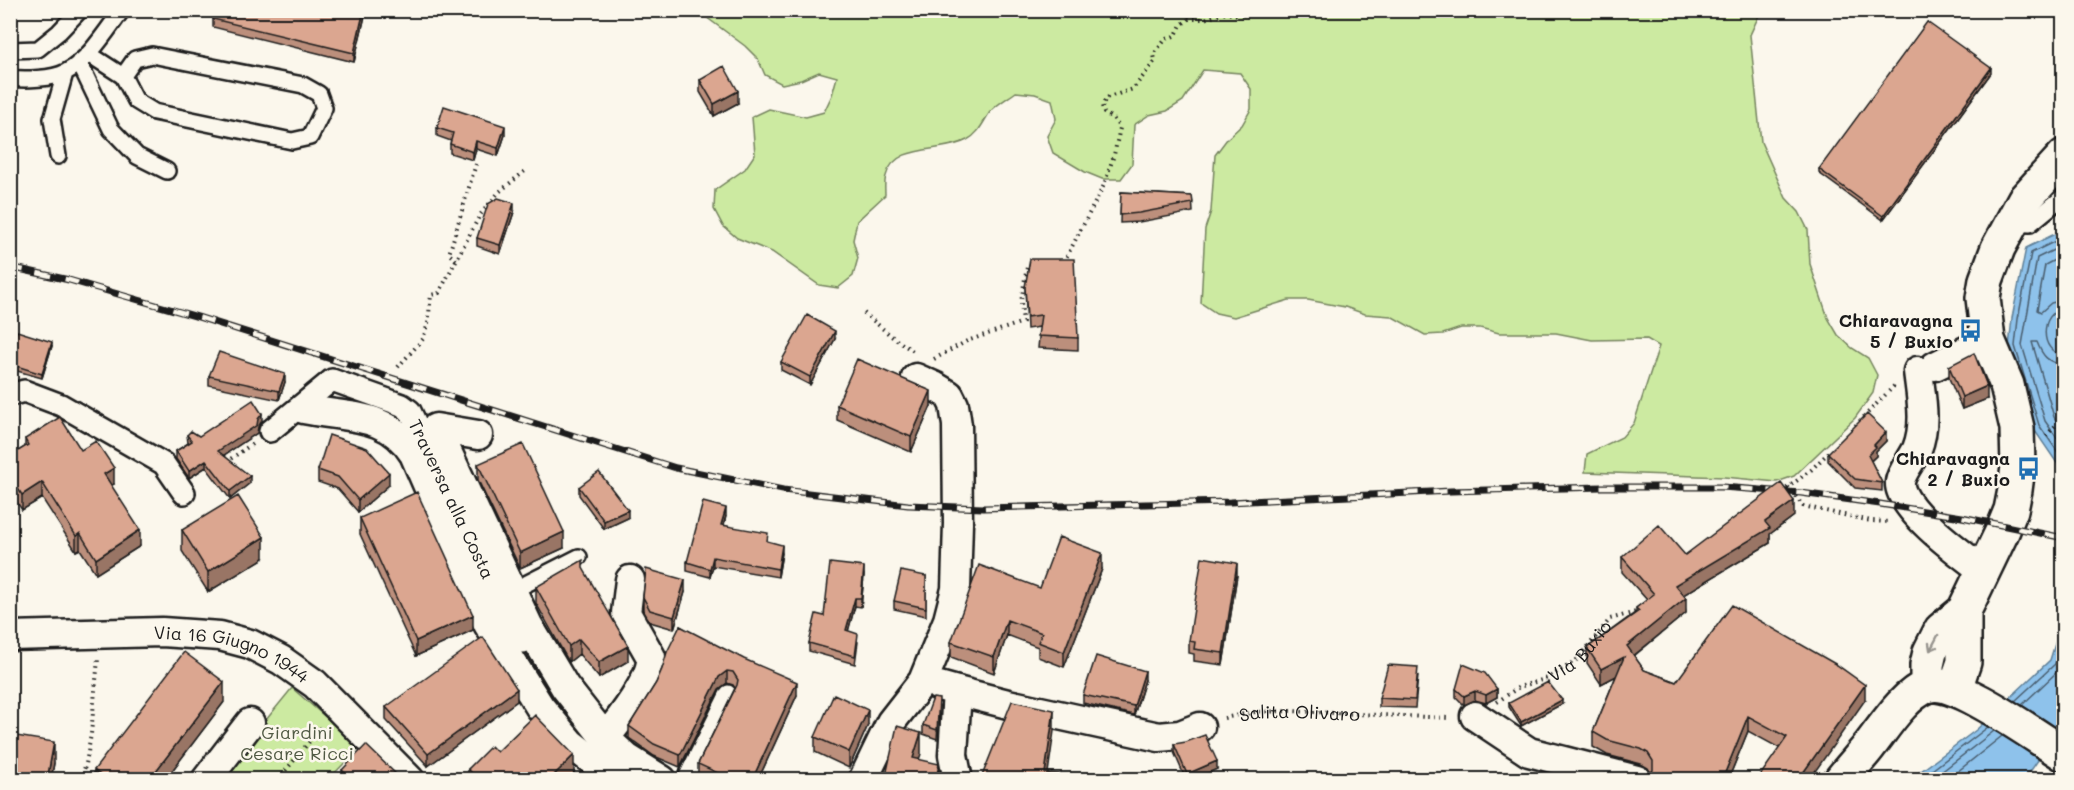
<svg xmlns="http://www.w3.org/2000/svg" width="2074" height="790" font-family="Mali,sans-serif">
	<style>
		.green { fill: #cceaa1; stroke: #74835e; stroke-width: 1.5 }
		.water { fill: #8ec2eb; stroke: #608098; stroke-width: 1.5 }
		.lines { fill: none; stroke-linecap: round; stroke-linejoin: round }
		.shore { stroke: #4a5e6f; stroke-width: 1.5 }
		.service-casing { stroke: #1c1c1c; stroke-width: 20 }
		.pedestrian-casing { stroke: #1c1c1c; stroke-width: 26 }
		.minor-casing { stroke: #1c1c1c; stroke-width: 33 }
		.tertiary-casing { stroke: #1c1c1c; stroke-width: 38 }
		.path { stroke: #1c1c1c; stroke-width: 4; stroke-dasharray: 1.5 4.5; stroke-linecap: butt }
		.service { stroke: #fbf7ec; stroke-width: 15 }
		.pedestrian { stroke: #fbf7ec; stroke-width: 21 }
		.minor { stroke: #fbf7ec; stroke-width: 28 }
		.tertiary { stroke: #fbf7ec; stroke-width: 33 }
		.rail-casing { stroke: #1c1c1c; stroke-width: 7 }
		.rail { stroke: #fbf7ec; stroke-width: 4.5; stroke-dasharray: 14; stroke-linecap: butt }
		.wall { fill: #bc8f7c; stroke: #1c1c1c; stroke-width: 1.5 }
		.shaded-wall { fill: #997465; stroke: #1c1c1c; stroke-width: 1.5 }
		.building { fill: #dba690; stroke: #1c1c1c; stroke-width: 1.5 }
		.oneway { stroke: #97948e }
		.labels { text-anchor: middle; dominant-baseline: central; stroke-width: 5; stroke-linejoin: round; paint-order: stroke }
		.poi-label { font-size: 18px; font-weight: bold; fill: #1c1c1c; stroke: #fbf7ec; text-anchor: end }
		.street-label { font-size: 18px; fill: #1c1c1c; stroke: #fbf7ec }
		.park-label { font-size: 18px; fill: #515a44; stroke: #fbf7ec }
	</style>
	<rect width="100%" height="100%" fill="#fbf7ec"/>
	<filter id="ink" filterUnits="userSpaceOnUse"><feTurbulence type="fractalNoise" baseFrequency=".0167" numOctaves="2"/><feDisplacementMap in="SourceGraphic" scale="12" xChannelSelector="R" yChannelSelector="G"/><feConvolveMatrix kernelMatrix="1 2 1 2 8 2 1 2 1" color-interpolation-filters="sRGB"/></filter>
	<g filter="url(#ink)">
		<path class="green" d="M698,11H1761L1750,35L1761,142L1786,198L1799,212L1808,230L1810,264L1828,318L1838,335L1852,348L1868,358L1877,375L1873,393L1855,418L1794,476L1777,482L1724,477L1585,472L1587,454L1622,437L1634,423L1659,346L1647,339L1592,340L1556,333H1499L1480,328H1461L1443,334L1425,335L1391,316L1365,314L1345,307L1308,300H1289L1234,317L1216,313L1201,303L1205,229L1211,211L1215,155L1227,139L1242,125L1251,109V89L1240,73L1203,70L1183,101L1167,111L1149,115L1134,125L1132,164L1121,179H1102L1085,172L1053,153L1047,136L1056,119L1052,100L1035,94L1016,92C1008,98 997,104 990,112C983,122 979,134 967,140C942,154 895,142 886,176C884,182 885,189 885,195L857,221L853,240L858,258L853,276L838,288L819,285L772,252L737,238L723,226L714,209L715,190L745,169L755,154L752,117L769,109L806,117L824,112L832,95L837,77L819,72L801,80L782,84L765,75L758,59L745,46Z
			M292,688L360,747L329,779L217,780Z"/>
		<path class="water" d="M2063,230V307L2059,336L2064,349L2063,495L2059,466L2033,428L2009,347L2012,318L2026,248Z
			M2063,618V733L2043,753L2025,779L1909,780L1976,730L2050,660Z"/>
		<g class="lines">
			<path class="shore" d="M2064,237L2031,253L2018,319L2015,346L2039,425L2064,461
				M2064,245L2037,258L2022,345L2045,421L2064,448
				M2064,255L2045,265L2037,310L2041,312L2051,303L2064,300
				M2064,309C2039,311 2039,354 2064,355
				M2064,364C2048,364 2042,355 2037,342H2032L2054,417L2064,432
				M2015,701L2055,664L2064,638
				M2022,705L2059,670L2064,663
				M1919,780L1988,727
				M1931,780L1994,731
				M1947,780L2002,736"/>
			<defs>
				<path id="service" d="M10,50L38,49L59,32L80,10
					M89,54L123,76L136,101L154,112L292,141L310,137L324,108L319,94L303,85L152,55L135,59L123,76
					M79,62L111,129L137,156L167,171
					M10,78C24,80 53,79 66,72C88,61 107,30 122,10
					M58,156L52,119L65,73
					M2011,223L2030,224L2064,196
					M512,591L579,557
					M685,780L728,693"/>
				<g id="pedestrian">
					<path d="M10,395L24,391L61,405L164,464L184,493"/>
					<path id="s3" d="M270,431L332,380L402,405L410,411L511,622L523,642"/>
				</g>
				<g id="minor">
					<path d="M1935,366L1988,340"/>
					<path d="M1918,371C1921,397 1927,424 1917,449C1913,458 1901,473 1900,482C1897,508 1964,556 1984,571"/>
					<path d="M304,409C347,418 388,412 414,454L488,624L540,707L570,743L617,780"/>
					<path d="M478,435L436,428L528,625L565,687L605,738L627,758L662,780"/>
					<path id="s4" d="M10,636L162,632L220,636L250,644L281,660L315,684L410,780"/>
					<path d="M939,686L957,691L953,755L958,780"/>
					<path d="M957,691L1008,704L1159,737L1180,735L1200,727"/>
					<path d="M1475,716L1529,752L1637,780"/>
					<path d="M605,738C619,721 653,678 651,657L626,613L630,580"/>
					<path d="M206,780L250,723"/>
					<path d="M863,780L891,722L923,681L948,620L956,589L958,523L957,425L954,405L949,395L934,386L916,378"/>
				</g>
				<path id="tertiary" d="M1927,686V665L1930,652L1941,630L1964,611L2002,532L2011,510L2015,490L2018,467L2017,428L2007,385L1988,340L1983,298L1986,280L1998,248L2024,200L2064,156
					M1955,688L1964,662V611
					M1841,780C1850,768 1861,757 1870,745C1885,726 1904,695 1927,686C1953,676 2038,738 2064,754"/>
			</defs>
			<use href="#service" class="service-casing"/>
			<use href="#pedestrian" class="pedestrian-casing"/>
			<use href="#minor" class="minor-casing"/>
			<use href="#tertiary" class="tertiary-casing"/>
			<g class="path">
				<path d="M456,260L449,254L476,164"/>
				<path d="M1064,262L1104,185L1114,155L1120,128L1113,118L1104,113L1102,106L1106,98L1133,89L1155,61L1154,54L1165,40L1176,35L1181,25L1189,19H1204L1226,13L1245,16L1276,10"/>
				<path d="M864,313L895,339L916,353"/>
				<path d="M934,359L967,341L1023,322L1021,302L1027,267H1032"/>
				<path d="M398,367L423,339L428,323L431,295L439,293L480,215L499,192L525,171"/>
				<path d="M1851,430L1894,386"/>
				<path d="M2046,436L2064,416"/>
				<path d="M226,462L252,444"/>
				<path d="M1788,487L1803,506L1871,521L1891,522"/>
				<path d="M1782,492L1811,470L1831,450"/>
				<path id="s1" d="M1497,702L1519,687L1548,678L1578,659L1610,619L1636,612L1639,609"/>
				<path id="s2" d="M1224,718L1255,712L1290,711L1449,718"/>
				<path d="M80,780L86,764L91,734L98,659"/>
				<path d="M278,780L322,726"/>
			</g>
			<use href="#service" class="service"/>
			<use href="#pedestrian" class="pedestrian"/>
			<use href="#minor" class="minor"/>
			<use href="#tertiary" class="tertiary"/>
			<defs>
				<path id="rail" d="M10,267L69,280L198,317L676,468L783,490L908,505L983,508L1230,502L1451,491L1602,487H1722L1801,493L1880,504L1962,517L2064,538"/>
			</defs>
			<use href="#rail" class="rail-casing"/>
			<use href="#rail" class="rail"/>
		</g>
		<path class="wall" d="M365,10V16L354,62L213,27V19Z
			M1991,73L1883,220L1819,173V169Z
			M700,80L738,103L714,116L700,92Z
			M437,128L505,135L498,156L476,149L473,160L450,153V144L451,141L437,136Z
			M1121,192L1192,196L1193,212L1139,222L1120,223Z
			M514,212L500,254L477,246V238Z
			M1025,287L1078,338V350L1038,348L1040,327L1027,329Z
			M835,339L810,385L781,370V362Z
			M52,346L42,378L10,369V354Z
			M1949,366L1987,399L1962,409L1949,378Z
			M209,376L285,382L279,400L209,385Z
			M837,405L931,406L911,452L837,420Z
			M262,421L258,427L257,433L224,455L250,483L230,499L206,467L189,478L176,459V451L188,443L187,435L199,436Z
			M25,439L81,450L114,484L111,485L140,546L96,574L80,549L76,551L42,498L22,510L10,492V456L25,447Z
			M1886,441L1876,451V456L1871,461L1882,483V491L1855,488L1828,461V453Z
			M478,464L564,548L520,568L478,480Z
			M318,470L389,485L358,512L338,489L318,482Z
			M579,487L628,518L604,529L579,495Z
			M726,516L724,525L768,542L782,553L778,577L713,566L710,577L687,571V562Z
			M1794,516L1770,534V543L1683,595L1686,613L1634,656L1644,670L1676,682L1865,700L1779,748L1748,731L1728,780H1644L1648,777L1651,773L1648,768L1641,764L1607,755L1593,747V732L1616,676L1601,684L1587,663V648L1636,612V608L1647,600L1622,572V557L1685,555Z
			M360,518L473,630L416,656L360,534Z
			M182,530L264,558L208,592L182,551Z
			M1102,569L1064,667L1038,657V647L1007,635L994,673L951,657V642L1040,588Z
			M864,575L861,607L855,606L848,631L858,642L855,664L809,651V643L824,616Z
			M1237,575L1223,665L1194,661V654L1189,653V641Z
			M926,576V616L894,609V601Z
			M536,587L628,661L599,678L579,654L569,662L536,603Z
			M685,592L674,629L650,622L643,610V597Z
			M680,626L797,695L758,780H706L698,776V764L735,688L733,685L727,683L719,689L680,767L654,756L629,738V726L656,683Z
			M1418,676L1415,708L1379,707V698Z
			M1145,680L1134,715L1083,703V695Z
			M1456,689H1497V697L1486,703L1475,700L1464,705L1456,697Z
			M517,701L428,766L386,720V707Z
			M224,702L165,780H94V770Z
			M1509,703L1562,704L1521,726L1509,707Z
			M939,707L937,739L923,734V725Z
			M868,725L849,768L815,752V737Z
			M10,735L54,763L51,780H10Z
			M1174,744L1217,769L1193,780H1186L1174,752Z
			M497,752L574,776L571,780H468V769Z
			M342,770L399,780H342Z"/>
		<path class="shaded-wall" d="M364,10L365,16L354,62V53Z
			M1991,68V73L1883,220V216Z
			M738,91V103L714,116V104Z
			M505,126V135L498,156V148Z
			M476,141V149L473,160V152Z
			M514,203V212L500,254V245Z
			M835,331V339L810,385V377Z
			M52,342V346L42,378V374Z
			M285,374V382L279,400V391Z
			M1987,386V399L1962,409V397Z
			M931,391V406L911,452V437Z
			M262,414V421L258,427L257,433L218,459V451L258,419Z
			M1886,432V441L1876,451V456L1868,463V455L1874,445Z
			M206,460V467L189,478V471Z
			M114,468V484L104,490V474Z
			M389,473V485L358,512V500Z
			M250,476V483L230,499V491Z
			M42,482V498L22,510V495Z
			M1794,501V516L1770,534V543L1675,600V585L1765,522Z
			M726,508V516L721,533V525Z
			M628,510V518L604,529V521Z
			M140,530V546L96,574V559Z
			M564,532V548L520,568V553Z
			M80,533V549L76,551V536Z
			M264,537V558L208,592V572Z
			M782,545V553L778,577V569Z
			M1102,553V569L1064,667V652Z
			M713,557V566L710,577V569Z
			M1237,563V575L1223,665V653Z
			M864,567V575L861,607V598Z
			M685,580V592L674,629V617Z
			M855,598V606L846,639V630Z
			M1686,598V613L1627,661V646Z
			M473,615V630L416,656V641Z
			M1007,620V635L994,673V657Z
			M579,639V654L569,662V646Z
			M628,646V661L599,678V662Z
			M1624,657V672L1601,684V669Z
			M727,671V683L719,689L680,767V755L719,677Z
			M1145,671V680L1134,715V706Z
			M224,682V702L165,780H149Z
			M797,682V695L758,780H752Z
			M1865,685V700L1809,780H1798Z
			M517,689V701L428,766V754Z
			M1497,689V697L1486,703V695Z
			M1475,691V700L1464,705V696Z
			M1562,700V704L1521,726V722Z
			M868,710V725L849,768V752Z
			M1054,710V731L1047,780L1045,773Z
			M1748,716V731L1728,780H1722Z
			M921,733V754L913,778V758Z
			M54,742V763L51,780H47Z
			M574,755V776L571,780H549Z
			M1217,761V769L1193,780H1187V774Z
			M939,764V780H936Z"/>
		<path class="building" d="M215,10H364L354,53L213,19Z
			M1927,22L1991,68L1883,216L1819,169Z
			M724,66L738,91L714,104L700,80Z
			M444,106L505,126L498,148L476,141L473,152L450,144L453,133L437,128Z
			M1121,192L1192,196L1193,203L1139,213L1120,215Z
			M498,198L514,203L500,245L477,238L488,204Z
			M1030,259H1074L1078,338L1038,336L1041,315L1027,317L1025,287Z
			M807,315L835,331L810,377L781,362Z
			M17,331L52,342L42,374L10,364V354Z
			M219,352L285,374L279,391L209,376Z
			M1974,353L1987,386L1962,397L1949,366Z
			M857,359L931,391L911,437L837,405Z
			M253,400L262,414L258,419L257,425L218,451L250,476L230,491L206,460L189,471L176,451L192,441L187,435L191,431L199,436Z
			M1867,414L1886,432L1874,445L1876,447L1868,455L1882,483L1855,479L1828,453Z
			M60,417L81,450L96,441L114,468L104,474L140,530L96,559L80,533L76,536L42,482L22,495L10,476V456L28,445L25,439Z
			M329,435L367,448L389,473L358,500L338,477L318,470Z
			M523,444L564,532L520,553L478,464Z
			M599,472L628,510L604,521L579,487Z
			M1781,483L1794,501L1765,522L1770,528L1675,585L1686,598L1627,646L1644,670L1676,682L1732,605L1837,665L1865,685L1798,780H1757L1787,737L1748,716L1722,780H1694L1680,774L1679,780H1644L1648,777L1653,770V761L1648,753L1641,749L1607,740L1593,732L1624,657L1601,669L1587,648L1639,611L1636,608L1654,594L1622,557L1659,525L1685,555Z
			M417,492L473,615L416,641L360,518Z
			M238,496L264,537L208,572L182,530Z
			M703,502L726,508L721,525L768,533L767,541L782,545L778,569L713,557L710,569L687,562Z
			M1059,537L1102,553L1064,652L1038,642L1042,633L1007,620L994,657L951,642L979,565L1040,588Z
			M1202,557L1237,563L1223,653L1194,649L1195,642L1189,641Z
			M583,560V568L628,646L599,662L579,639L569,646L536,587Z
			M830,563L864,567L861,598H855L846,630L858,634L855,656L809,643L816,614L824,616Z
			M646,569L685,580L674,617L650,610L643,597Z
			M901,571L926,576V608L894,601Z
			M680,626L744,659L797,682L752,780H733L698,764L737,685L738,680L733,672L727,671L719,677L680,755L654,744L629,726L656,683L662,669L667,652Z
			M483,637L517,689L428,754L386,707Z
			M184,652L224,682L149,780H107L94,770Z
			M1096,656L1145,671L1134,706L1083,695Z
			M1463,664L1485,673L1497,689L1486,695L1475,691L1464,696L1456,689Z
			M1388,665L1418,667L1415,700L1379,698Z
			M1548,682L1562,700L1521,722L1509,703Z
			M834,694L868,710L849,752L815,737Z
			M933,698L939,699L937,730L923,725Z
			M1012,701L1054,710L1045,773L1060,774V780H982V776Z
			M535,715L574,755L549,780H479L468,769L491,746L497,752Z
			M897,726L921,733L913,758L939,764L936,780H885Z
			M10,735L54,742L47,780H29L10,777Z
			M1205,735L1217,761L1187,774L1174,744L1186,742Z
			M366,745L399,777L396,780H352L342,770Z
			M1605,774L1626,780H1560L1605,778Z"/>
		<defs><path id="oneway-shaft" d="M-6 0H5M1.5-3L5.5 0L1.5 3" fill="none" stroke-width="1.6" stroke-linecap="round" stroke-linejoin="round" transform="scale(1.5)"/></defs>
		<use class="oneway" href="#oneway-shaft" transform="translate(1934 643) rotate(118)"/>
	</g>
	<defs>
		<symbol id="bus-bare" viewBox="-9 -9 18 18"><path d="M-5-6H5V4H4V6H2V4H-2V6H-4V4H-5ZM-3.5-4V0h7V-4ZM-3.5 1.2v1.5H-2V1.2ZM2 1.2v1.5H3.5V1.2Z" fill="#1f6fb2" stroke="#fbf7ec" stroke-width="2.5" paint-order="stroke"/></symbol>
	</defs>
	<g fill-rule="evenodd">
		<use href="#bus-bare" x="1954" y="314" width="33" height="33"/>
		<use href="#bus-bare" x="2012" y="452" width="33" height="33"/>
	</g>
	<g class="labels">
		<g class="poi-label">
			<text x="1953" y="320">Chiaravagna<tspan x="1953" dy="21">5 / Buxio</tspan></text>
			<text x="2010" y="458">Chiaravagna<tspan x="2010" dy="21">2 / Buxio</tspan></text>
		</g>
		<g class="street-label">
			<text stroke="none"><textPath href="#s3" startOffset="262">Traversa alla Costa</textPath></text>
			<text stroke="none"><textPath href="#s1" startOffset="99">Via Buxio</textPath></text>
			<text stroke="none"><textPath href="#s4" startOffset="226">Via 16 Giugno 1944</textPath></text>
			<text stroke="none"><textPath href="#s2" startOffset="76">Salita Olivaro</textPath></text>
		</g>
		<g class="park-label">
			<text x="297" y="732">Giardini<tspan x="297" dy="21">Cesare Ricci</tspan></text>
		</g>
	</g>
	<rect width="2074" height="790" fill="none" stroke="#fbf7ec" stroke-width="36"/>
	<rect x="18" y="18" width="2038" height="754" fill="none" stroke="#1c1c1c" stroke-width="2" filter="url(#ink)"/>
</svg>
